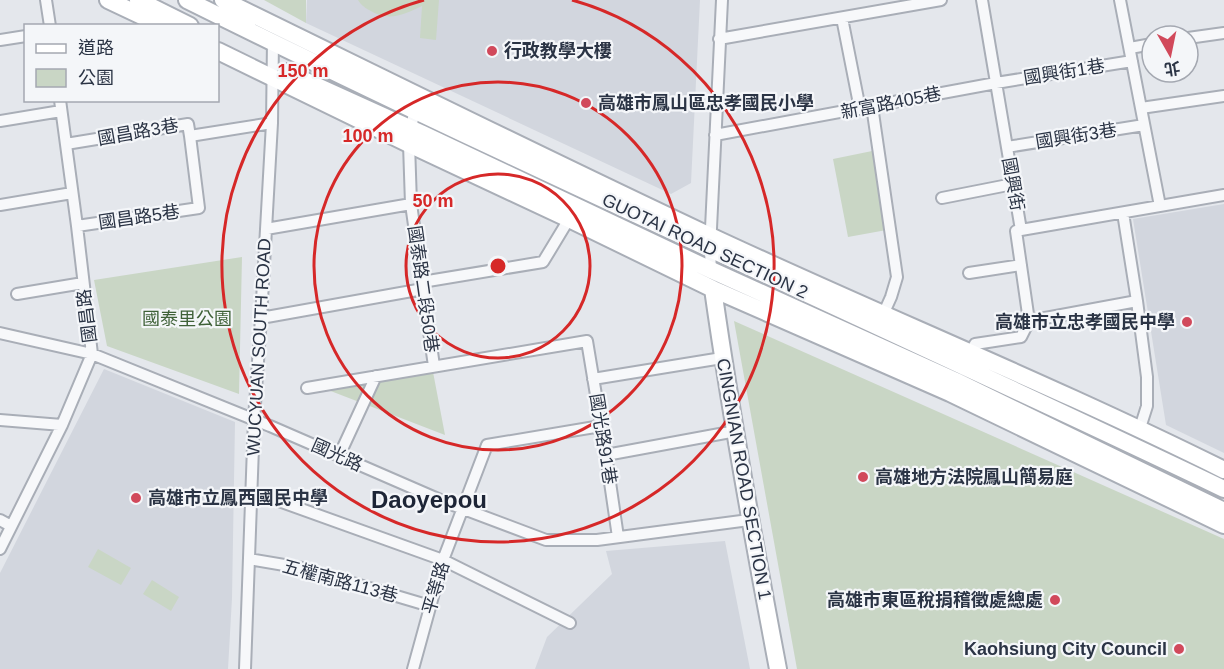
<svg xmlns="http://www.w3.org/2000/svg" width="1224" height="669" font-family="Helvetica,'Noto Sans TC',sans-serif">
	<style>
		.built { fill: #d2d6de }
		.green { fill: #c9d6c5 }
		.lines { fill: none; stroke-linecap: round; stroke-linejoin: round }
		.street-casing { stroke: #a9aeb7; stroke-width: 14 }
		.secondary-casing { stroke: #a9aeb7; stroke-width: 20 }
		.street { stroke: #f7f8fa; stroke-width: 10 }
		.secondary { stroke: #fff; stroke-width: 16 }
		.ring { fill: none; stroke: #d62828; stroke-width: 3 }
		.poi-dot { fill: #d1495b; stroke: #f4f6f9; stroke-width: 2 }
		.labels { text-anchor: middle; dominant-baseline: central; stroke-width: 4.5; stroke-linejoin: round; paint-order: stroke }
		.poi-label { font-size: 18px; font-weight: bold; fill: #2b3445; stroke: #f4f6f9; text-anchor: start }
		.street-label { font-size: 18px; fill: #2b3445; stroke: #f4f6f9 }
		.park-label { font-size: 18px; fill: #3f6138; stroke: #f4f6f9 }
		.district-label { font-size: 24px; font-weight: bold; fill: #1d2536; stroke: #f4f6f9 }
		.centre { fill: #d62828; stroke: #f4f6f9; stroke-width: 3 }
		.ring-label { font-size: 18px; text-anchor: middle; font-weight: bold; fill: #d62828; stroke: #f4f6f9; stroke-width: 4.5; stroke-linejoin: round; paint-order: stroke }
	</style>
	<rect width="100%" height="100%" fill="#e4e7ec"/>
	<path class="built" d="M307,0H700L691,183L671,194L306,23Z
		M1224,204V453L1166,425L1133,219Z
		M104,369L235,422L232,598L228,669H0V573Z
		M725,541L750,669H535L547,637L612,574L606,551Z"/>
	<path class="green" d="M264,0H306V23Z
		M358,0H439L436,40L420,38L422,6C403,15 389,22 369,10C364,7 361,5 358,0Z
		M877,150L892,229L848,237L833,159Z
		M242,257L239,394L107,346L94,280Z
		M734,321L1224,539V669H797Z
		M433,372L445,435L328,390L330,386Z
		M98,549L131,568L121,585L88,567Z
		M152,580L179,597L171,611L143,594Z"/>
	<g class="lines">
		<defs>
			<path id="street" d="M46,0L50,26
				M982,0L1021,230
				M1120,0L1160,206
				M842,18L860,109
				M1188,38L1224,33
				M719,39L941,0
				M0,40L26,36
				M1130,48L1152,44
				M415,105L409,144L411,204L434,366
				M872,106L897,277L891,297L882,317
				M1141,108L1224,96
				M0,121L61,111
				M715,135L996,83L1132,61
				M66,144L188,124L190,136L272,123
				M1007,147L1144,125
				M942,198L1013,184
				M0,205L72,193
				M1123,213L1137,301L1147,377V406L1140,428
				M77,226L199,208L190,136
				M266,229L411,204
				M1021,230L1224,195
				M711,273L710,249L722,0
				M969,273L1021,265
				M422,282L543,262L569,219
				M17,294L83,283
				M261,318L423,289
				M1029,321L1137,301
				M0,333L92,354L270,426L445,502L546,540H597L749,520
				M968,358L975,344L1021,337L1029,321L1016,231L1021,230
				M593,379L722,358
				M307,388L587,341L606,455L618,537
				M0,420L62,425
				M606,455L736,431
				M339,456L376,376
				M251,491L443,560L570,623
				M0,520L11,526
				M0,549L62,425L92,354L77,226L60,100
				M249,559L302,568L430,606
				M245,669L254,419L261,318L272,123L273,40
				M413,669L443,560L487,445L601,426"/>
			<path id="secondary" d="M108,0L163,26
				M138,0L190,26
				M187,0C529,170 879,324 1224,489
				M223,0C385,79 546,159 708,235C879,315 1055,386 1224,470
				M218,51L409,144L569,219L713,289L950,393L1224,525
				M286,72L423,134L711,270L956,381L1224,511
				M713,289C731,416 754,543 778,669"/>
		</defs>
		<use href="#street" class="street-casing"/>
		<use href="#secondary" class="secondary-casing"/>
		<use href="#street" class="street"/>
		<use href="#secondary" class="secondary"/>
	</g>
	<g class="ring">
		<circle cx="498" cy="266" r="92"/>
		<circle cx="498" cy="266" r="184"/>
		<path d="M572 0A276 276 0 1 1 424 0"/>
	</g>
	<g class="poi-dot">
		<circle cx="492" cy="51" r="6"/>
		<circle cx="586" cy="103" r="6"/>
		<circle cx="1187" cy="322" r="6"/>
		<circle cx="863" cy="477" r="6"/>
		<circle cx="136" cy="498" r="6"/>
		<circle cx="1055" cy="600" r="6"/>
		<circle cx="1179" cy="649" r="6"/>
	</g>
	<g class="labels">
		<g class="poi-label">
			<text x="504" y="51">行政教學大樓</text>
			<text x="598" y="103">高雄市鳳山區忠孝國民小學</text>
			<text x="1175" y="322" text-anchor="end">高雄市立忠孝國民中學</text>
			<text x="875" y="477">高雄地方法院鳳山簡易庭</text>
			<text x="148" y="498">高雄市立鳳西國民中學</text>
			<text x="1043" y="600" text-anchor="end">高雄市東區稅捐稽徵處總處</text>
			<text x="1167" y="649" text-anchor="end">Kaohsiung City Council</text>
		</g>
		<g class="street-label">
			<text transform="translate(1064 72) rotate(-9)">國興街1巷</text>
			<text transform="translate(891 103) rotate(-11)">新富路405巷</text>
			<text transform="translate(138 132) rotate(-10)">國昌路3巷</text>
			<text transform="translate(1076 136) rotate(-9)">國興街3巷</text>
			<text transform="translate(1013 184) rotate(80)">國興街</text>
			<text transform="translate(139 217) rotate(-8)">國昌路5巷</text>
			<text transform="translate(705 246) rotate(25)">GUOTAI ROAD SECTION 2</text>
			<text transform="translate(423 289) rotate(82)">國泰路二段50巷</text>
			<text transform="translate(87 316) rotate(-97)">國昌路</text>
			<text transform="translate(259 347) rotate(-87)">WUCYUAN SOUTH ROAD</text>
			<text transform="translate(603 439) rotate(81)">國光路91巷</text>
			<text transform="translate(337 455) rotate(24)">國光路</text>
			<text transform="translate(744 479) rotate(80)">CINGNIAN ROAD SECTION 1</text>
			<text transform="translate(340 581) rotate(15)">五權南路113巷</text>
			<text transform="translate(436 588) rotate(-74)">平等路</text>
		</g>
		<g class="park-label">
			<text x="187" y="319">國泰里公園</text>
		</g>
		<g class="district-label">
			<text x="429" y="499">Daoyepou</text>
		</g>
	</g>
	<circle cx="498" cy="266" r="9" class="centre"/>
	<g class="ring-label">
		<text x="303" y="77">150 m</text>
		<text x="368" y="142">100 m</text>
		<text x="433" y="207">50 m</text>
	</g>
	<rect x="24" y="24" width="195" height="78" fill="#f4f6f9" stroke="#a4a8b1" stroke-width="1.5"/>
	<rect x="36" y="44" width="30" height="9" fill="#ffffff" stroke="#a4a8b1" stroke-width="1.5"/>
	<text x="78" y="54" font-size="18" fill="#2b3445">道路</text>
	<rect x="36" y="69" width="30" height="18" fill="#c9d6c5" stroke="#a4a8b1" stroke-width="1.5"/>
	<text x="78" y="84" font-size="18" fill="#2b3445">公園</text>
	<g transform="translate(1170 54) rotate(171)"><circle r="28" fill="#f4f6f9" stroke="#a4a8b1" stroke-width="1.5"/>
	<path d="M0-4.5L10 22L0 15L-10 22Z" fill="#d1495b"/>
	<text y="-9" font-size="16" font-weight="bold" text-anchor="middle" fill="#2b3445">北</text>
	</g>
</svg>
